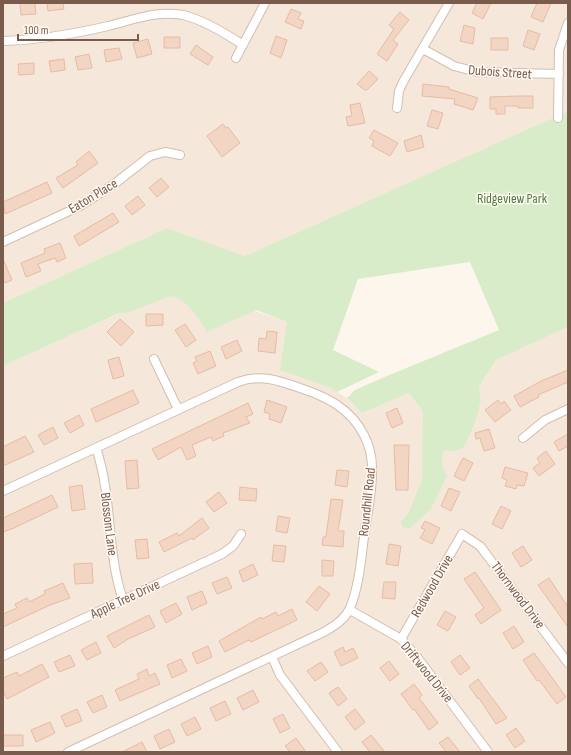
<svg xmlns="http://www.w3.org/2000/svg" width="571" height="755" font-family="'Sofia Sans Condensed',sans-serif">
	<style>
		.residential { fill: #f5e8da }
		.green { fill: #d8ecc9 }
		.building { fill: #f3d5c3; stroke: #e6bba3 }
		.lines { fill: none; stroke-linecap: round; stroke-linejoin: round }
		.street-casing { stroke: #d1beb0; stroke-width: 10 }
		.street { stroke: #fff; stroke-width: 8 }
		.labels { text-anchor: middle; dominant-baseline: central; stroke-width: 3; stroke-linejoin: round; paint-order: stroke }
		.street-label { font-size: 14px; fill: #7a5c4d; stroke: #fffaf3 }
		.park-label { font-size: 14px; fill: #537a41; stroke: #fffaf3 }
	</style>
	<rect width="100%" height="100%" fill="#fdf6ec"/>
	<path class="residential" d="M3,3H568V111L245,256L167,228L3,303Z
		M181,286L287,322L281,370L331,388L347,398L362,413L409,393L445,442L496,360L568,327V752H3V366Z"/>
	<path class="green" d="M568,111V327L496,360L479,387C484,407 472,429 464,447L455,451L444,450C441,461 441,467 447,476L431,509L409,529L403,527L401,522L409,512L422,480L423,412L409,393L362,413L347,398L355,390L387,376L499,330L470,262L358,279L333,350L379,372L337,392L331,388L280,370L287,322L256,310L207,332C199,318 187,300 171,296L126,313H120L3,366V303L167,228L245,256Z"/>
	<path class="building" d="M20,3H35L36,14L21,15Z
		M47,3H63L64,9L48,11Z
		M477,3H491L483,19L472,13Z
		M537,3H551L543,22L531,17Z
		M291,9L301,13L298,19L304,21L301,29L285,22Z
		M400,12L409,20L393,40L398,44L387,61L377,54L394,29L389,25Z
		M464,25L475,28L473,44L460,41Z
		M528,30L540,34L534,50L523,46Z
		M276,36L287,40L281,58L270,53Z
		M164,37H180V48H164Z
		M491,38H508V50H491Z
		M148,39L152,54L137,58L133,43Z
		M196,45L213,57L208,65L190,54Z
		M119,48L122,59L106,62L104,50Z
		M89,54L92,68L78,70L75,57Z
		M64,59L65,70L51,72L49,61Z
		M34,63V74L19,75L18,64Z
		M369,71L378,79L367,90H365L357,84Z
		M423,84L449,87V89L478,98L473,110L454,104L455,99L422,96Z
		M518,96H533V108H518V106H505V114H496V109H490V97Z
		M360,103L365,123L348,126L346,117L352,116L350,105Z
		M432,110L443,113L438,129L427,126Z
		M223,124L226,128L228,127L240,143L222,157L207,136Z
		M374,130L398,143L390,156L372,146L374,141L369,138Z
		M421,135L424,147L407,152L404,141Z
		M89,151L98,163L63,188L56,178L78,165L76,162Z
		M161,178L169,187L157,197L149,188Z
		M47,182L52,193L5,214L3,202Z
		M138,196L145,205L132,215L125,206Z
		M113,213L119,222L79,246L74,236Z
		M60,243L66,258L57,262L55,258L38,264L41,271L26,277L21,263L45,253L44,249Z
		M3,259L12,280L5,283L3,279Z
		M146,314H163V325L146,326Z
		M120,319L134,332L121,346L107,332Z
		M185,324L196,340L186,347L175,330Z
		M267,331L277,332L275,353L258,351L259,338L266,339Z
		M237,340L242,351L226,359L221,347Z
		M210,351L216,366L198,374L193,363L197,361L195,357Z
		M119,357L124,376L113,379L108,360Z
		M568,370V382L538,395L539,397L520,407L514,396L541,381Z
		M133,390L139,403L96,422L91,409Z
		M267,400L287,407L281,423L269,419L270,414L264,412Z
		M498,400L501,404L504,401L511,410L495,422L485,410Z
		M248,403L253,414L246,417L250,423L223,433L224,436L213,441L211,437L192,445L196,456L187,460L181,447L158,460L152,449Z
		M397,408L403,423L392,428L386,413Z
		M79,415L84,425L70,433L64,423Z
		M53,427L58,438L44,445L38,435Z
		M489,429L495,448L484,451L480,438L476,439L475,433Z
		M568,434V446L559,451L554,442Z
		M25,436L34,452L3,466V447Z
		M394,445H409L408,490H396Z
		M546,451L555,464L539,476L533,468L540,463L537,458Z
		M463,458L473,463L464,481L454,476Z
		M137,460L139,488L127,489L125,461Z
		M505,467L528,473L524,486L517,485L516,489L505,486L507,480L502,478Z
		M337,470L349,471L347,487L335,485Z
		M82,485L85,509L72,511L69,487Z
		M240,487L257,489L256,501L239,500Z
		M449,488L460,492L451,511L441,506Z
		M219,492L227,503L214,512L206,502Z
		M52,495L58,507L14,528L3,532V518Z
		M331,499L343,500L338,531H344L343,547L322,545L323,537H326Z
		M501,506L511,511L502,529L492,524Z
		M278,516L290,518L287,533L276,531Z
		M202,518L209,528L193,540L192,538L164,552L159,542L177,533L179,536Z
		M425,521L440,528L432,544L420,538L425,530L421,528Z
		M147,539L149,558L137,559L135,540Z
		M389,544L401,546L398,566L386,564Z
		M274,545L286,546L284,562L272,561Z
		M523,546L532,560L521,567L512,553Z
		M322,560L334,561L333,576H322Z
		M92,563L93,583L75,584L74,564Z
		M253,564L258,575L243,582L239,571Z
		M475,572L501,610L481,624L475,615L484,608L464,579Z
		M227,577L232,588L217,594L212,583Z
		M549,578L568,607V627L538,585Z
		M384,582H396L395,599L382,598Z
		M63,583L70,598L50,605L3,627V614L17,608L15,604L27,598L29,602L45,594L44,591Z
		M319,586L330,594L317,611L306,602Z
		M202,591L207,603L192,610L187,597Z
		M176,603L182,614L166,623L160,611Z
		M292,609L297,620L251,642L249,640L225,652L219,641L261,617L262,619L276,612L278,616Z
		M445,611L456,617L448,631L437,625Z
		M149,615L155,627L128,639L114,648L107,636Z
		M514,626L524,642L513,649L503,633Z
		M96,642L101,653L87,660L81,650Z
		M208,646L212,657L197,664L192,653Z
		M343,647L345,652L353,648L358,658L341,666L334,652Z
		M534,653L566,697L557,704L539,680L537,681L523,660Z
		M70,655L75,666L59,672L54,662Z
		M460,655L470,668L460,675L451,662Z
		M181,659L187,671L172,678L167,665Z
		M389,661L399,674L390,681L380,668Z
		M321,662L328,672L315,681L307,671Z
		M42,664L49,677L7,699L3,691V678L17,672L19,676Z
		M147,669L149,676L155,673L160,684L120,701L115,690L139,679L137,674Z
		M478,679L507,718L496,724L479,698L478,699L469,686Z
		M414,684L422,695L419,698L438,723L429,730L414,709L413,710L401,694Z
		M338,687L347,699L338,706L329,693Z
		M253,690L259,702L243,710L237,698Z
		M102,695L107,707L93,713L87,702Z
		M225,701L231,714L216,721L210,708Z
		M77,709L82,721L66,727L61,716Z
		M355,709L365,722L355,730L345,717Z
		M283,714L290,728L280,733L273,719Z
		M195,717L201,729L187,736L181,724Z
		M50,722L55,733L36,742L31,730Z
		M516,728L525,741L515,748L506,735Z
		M169,729L175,742L160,749L154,736Z
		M3,735H23V746H3Z
		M371,735L385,752H370L362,742Z
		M448,737L460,752H446L439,743Z
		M296,738L306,752H290L285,746Z
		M142,742L147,752H122Z"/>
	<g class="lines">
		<defs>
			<path id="street" d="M3,41C38,40 74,34 108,26C133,20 157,10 183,15C204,20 225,33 243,45
				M423,49L454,66L477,72L559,74
				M236,58L265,3
				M397,108L399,91L403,82L449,3
				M558,118L559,50L568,23
				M3,242L80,206L113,185L150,156L165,152L180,155
				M154,359L178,409
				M523,438L545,420L568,409
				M96,448C113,497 106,551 123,600
				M3,491L238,382C260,374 278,380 300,388C327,397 350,408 364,435C369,445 372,456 372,467C373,488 368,510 365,530C361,556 360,584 350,608C346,618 333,627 324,632L68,752
				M350,610L401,639L417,657L488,752
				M401,639L462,534L480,546L568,663
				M3,656L222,554L233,546L241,534
				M272,657L280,675L338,752"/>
		</defs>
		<use href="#street" class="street-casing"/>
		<use href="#street" class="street"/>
	</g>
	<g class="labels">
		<g class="street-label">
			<text transform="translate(500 72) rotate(4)">Dubois Street</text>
			<text transform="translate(93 196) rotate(-31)">Eaton Place</text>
			<text transform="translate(367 502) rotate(-84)">Roundhill Road</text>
			<text transform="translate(109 524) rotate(83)">Blossom Lane</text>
			<text transform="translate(432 586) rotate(-60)">Redwood Drive</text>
			<text transform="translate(518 595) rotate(53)">Thornwood Drive</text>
			<text transform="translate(125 599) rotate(-25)">Apple Tree Drive</text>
			<text transform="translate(427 672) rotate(51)">Driftwood Drive</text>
		</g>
		<g class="park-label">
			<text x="512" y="198">Ridgeview Park</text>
		</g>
	</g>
	<rect width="571" height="755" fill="none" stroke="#7a5c4d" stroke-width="8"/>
	<path d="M18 34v6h120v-6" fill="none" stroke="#7a5c4d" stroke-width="2"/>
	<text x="24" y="34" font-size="12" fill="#7a5c4d" stroke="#fffaf3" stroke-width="3" paint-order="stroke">100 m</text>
</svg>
